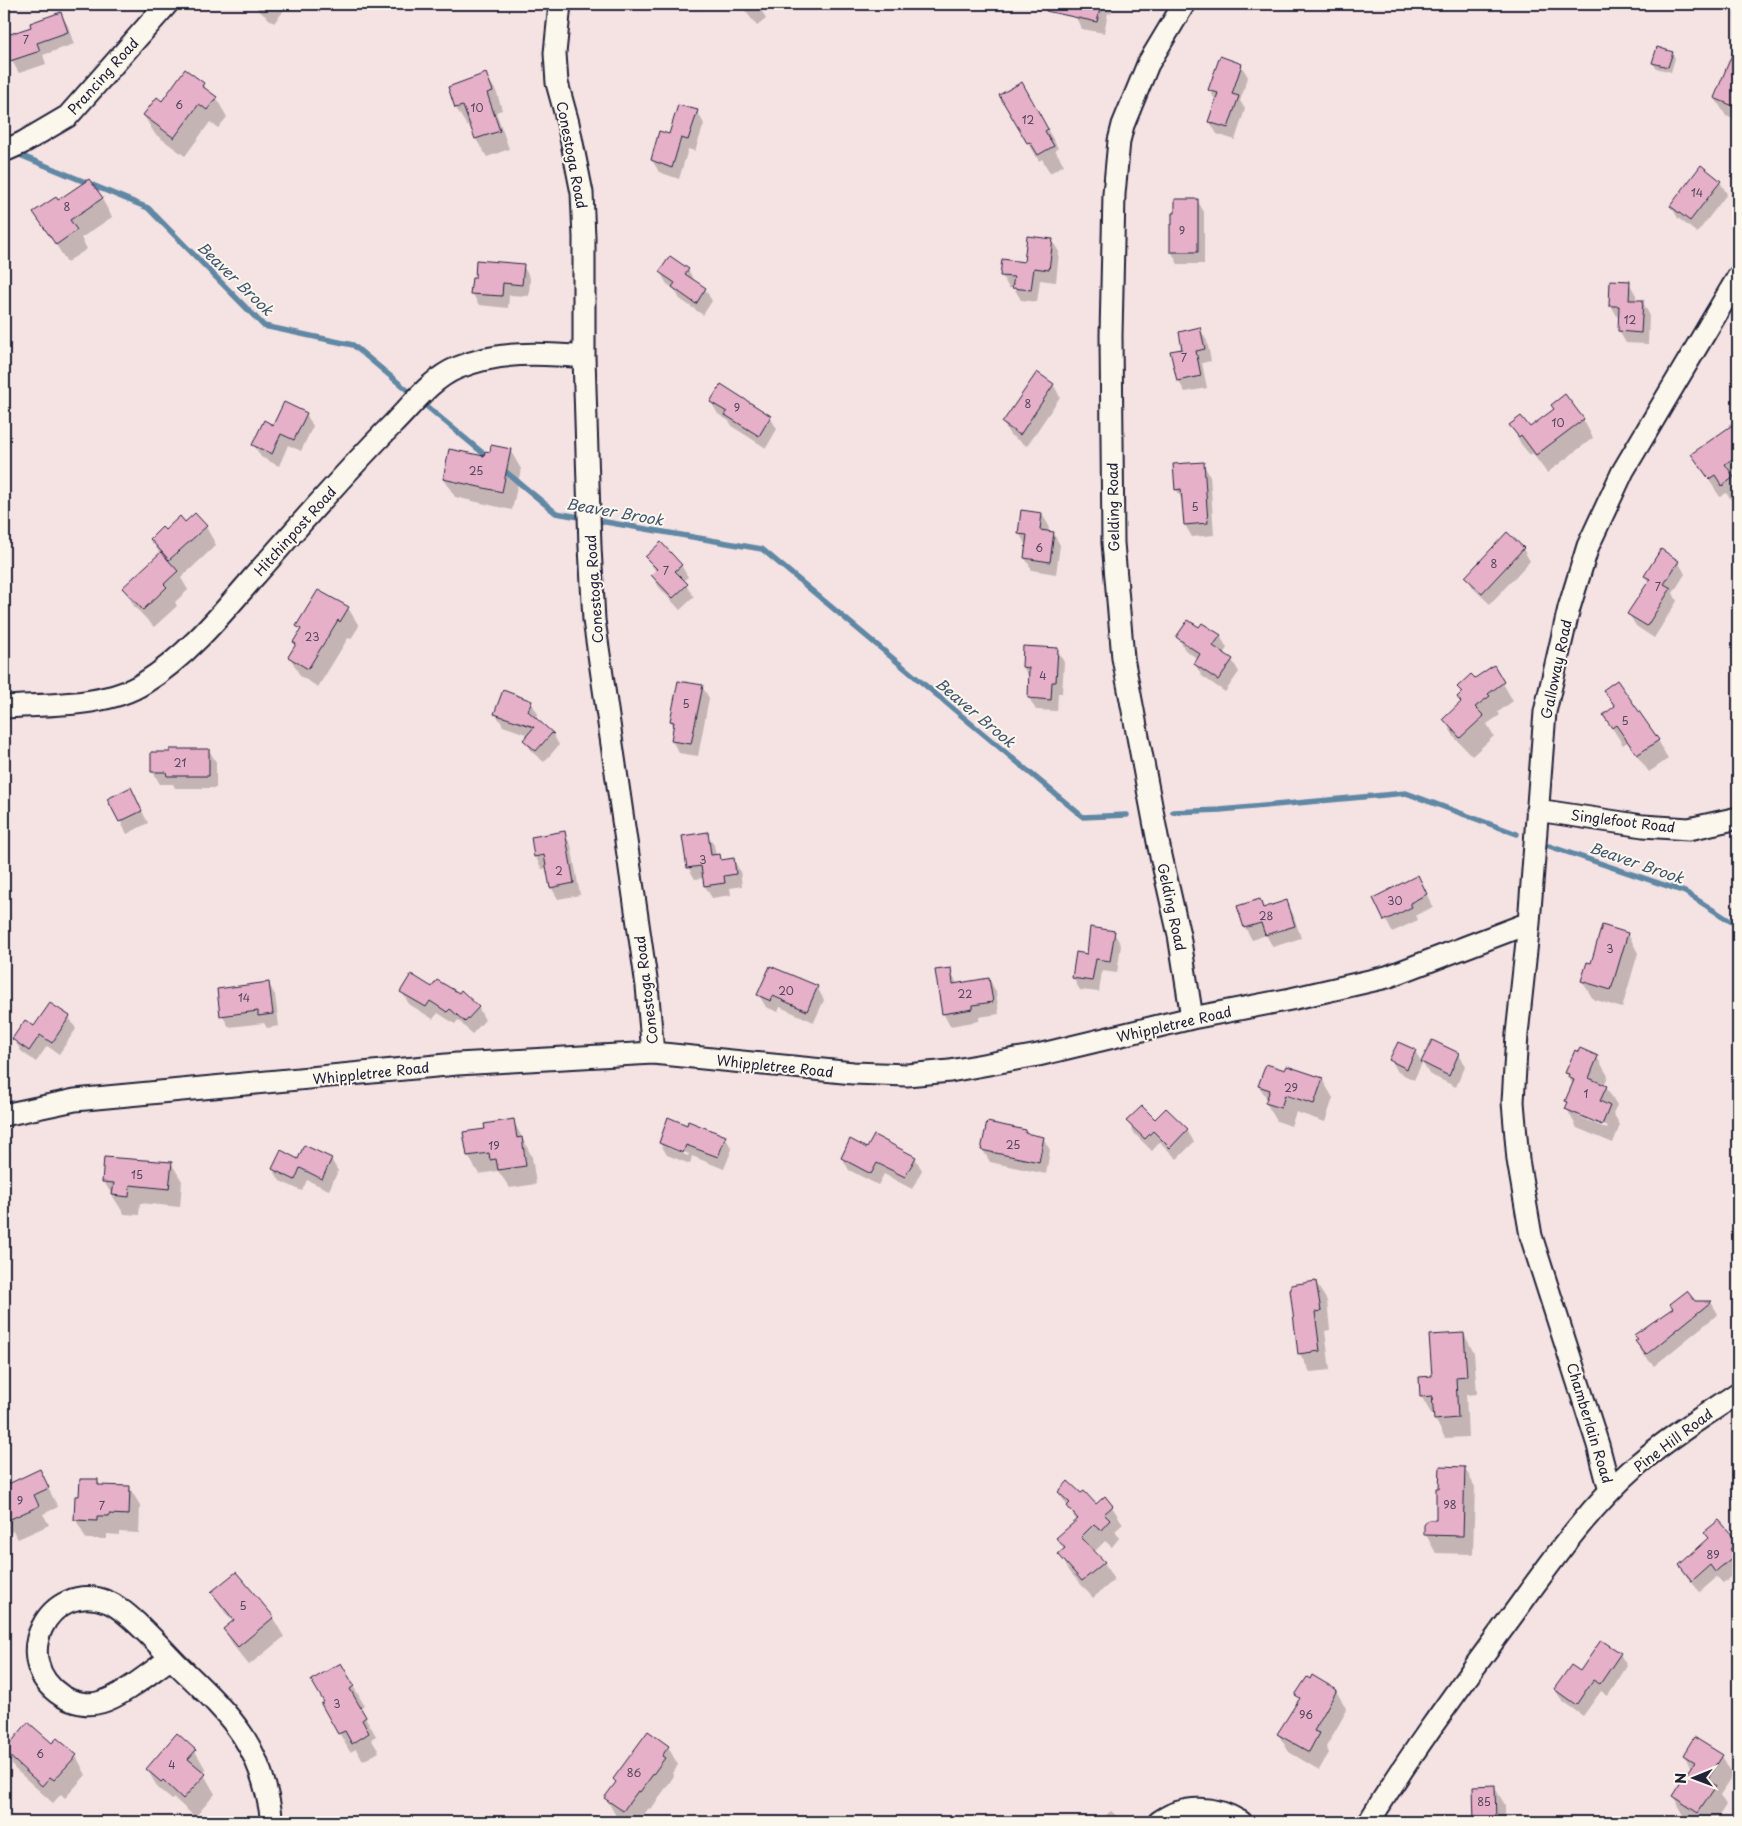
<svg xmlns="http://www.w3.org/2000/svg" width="1742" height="1826" font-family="'Playpen Sans',sans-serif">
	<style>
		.shadow { fill: #0003; fill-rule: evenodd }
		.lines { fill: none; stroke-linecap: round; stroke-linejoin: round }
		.stream { stroke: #6188a5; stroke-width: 5.5 }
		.building { fill: #e6b0c9; stroke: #22223b }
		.minor-casing { stroke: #22223b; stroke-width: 25 }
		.minor { stroke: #fbf7ec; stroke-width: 21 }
		.labels { text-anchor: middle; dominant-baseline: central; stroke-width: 4; stroke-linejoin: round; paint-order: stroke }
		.number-label { font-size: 11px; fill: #53465e }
		.street-label { font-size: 14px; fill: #22223b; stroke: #fbf7ec }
		.water-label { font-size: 15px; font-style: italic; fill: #425570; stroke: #fbf7ec }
	</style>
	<rect width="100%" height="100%" fill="#f5e2e2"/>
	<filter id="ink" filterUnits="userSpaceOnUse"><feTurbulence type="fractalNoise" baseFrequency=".02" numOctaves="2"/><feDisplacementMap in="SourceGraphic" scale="10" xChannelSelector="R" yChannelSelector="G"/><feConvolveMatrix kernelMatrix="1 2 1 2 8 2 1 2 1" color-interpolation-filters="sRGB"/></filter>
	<g filter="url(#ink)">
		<path class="shadow" d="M254,4H289L274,23L258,10Z
			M694,4H708L699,10Z
			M740,4H758L766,19L757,26Z
			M1078,4H1114L1111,14L1108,13L1104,33L1082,29L1075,16Z
			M1290,4H1309L1308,7Z
			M61,14L68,26L74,44L43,55L46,64L19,73L12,61L4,38L33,28Z
			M1672,53L1675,58L1671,72L1656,68L1653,63Z
			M1732,56L1738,59V121L1726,116L1715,98Z
			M1241,65L1248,77L1240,101L1245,109L1235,140L1217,134L1210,122L1216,102L1210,90Z
			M486,75L497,93L502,110L496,112L509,149L487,157L476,139L471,125L467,126L456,108L449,87Z
			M203,84L208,92L216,98L227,117L218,128L210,122L185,156L155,134L144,116L162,103Z
			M1021,84L1058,148L1055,150L1064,165L1050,173L1042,159L1039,161L1001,95Z
			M697,111L704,124L695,151L688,149L679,179L659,172L652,160L670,136Z
			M1720,182L1727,194L1697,233L1678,218L1671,206Z
			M102,199L112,217L81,238L87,249L67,262L35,212L58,202Z
			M1197,200L1204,212V264H1178L1171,251L1173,226L1176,214Z
			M1052,240L1059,252L1056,282L1040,280L1037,302L1021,300L1014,288H1009L1002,276L1025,263Z
			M523,266L530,278L529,296L509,295L508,308L479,305L472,293Z
			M688,270L695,282L705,289L712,301L703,315L680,299L674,289L667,284L660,272Z
			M1629,283L1636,295V301H1642L1649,314L1648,344L1626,343L1619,331L1620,318H1618L1611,305Z
			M1200,329L1207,341L1211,361L1202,363L1207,388L1185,392L1178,380L1184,350Z
			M1053,384L1060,397L1027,446L1010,435L1003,423Z
			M721,386L770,417L777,429L766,448L733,427L729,421L718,414L711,402Z
			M306,414L313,426L301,451L288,445L279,466L261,457L254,445L274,426Z
			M1738,418V480L1736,482L1738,486V500L1734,503L1726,493L1720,497L1693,455L1730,428L1728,425Z
			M1583,419L1593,438L1547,473L1532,453L1530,455L1521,444L1511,425L1530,429Z
			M510,450L521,469L512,510L455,497L444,479L491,453Z
			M1203,464L1210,476L1214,535L1192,537L1185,525L1183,501L1176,489Z
			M1042,514L1049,526L1048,532L1053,533L1060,545L1056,574L1032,570L1025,558L1026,545L1019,533Z
			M185,524L206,527L216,545L181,578L188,590L175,602L177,606L154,627L134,606L124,588L160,554L151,539Z
			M1523,549L1530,561L1490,604L1474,589L1467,577Z
			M647,557L681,565L688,577L683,581L694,597L680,610L659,587L652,575L656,572Z
			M1678,561L1685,574L1673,593L1677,601L1654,638L1636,626L1629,614L1649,583L1645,576Z
			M348,608L359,626L351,639L348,638L318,687L300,676L290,657L297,646L294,642L301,632L298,626Z
			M1200,629L1220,636L1227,648L1223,654L1232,660L1239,672L1225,692L1202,676L1195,664L1198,659L1185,650L1178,637Z
			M1057,650L1064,662L1062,693H1058L1057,711L1036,710L1029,698L1030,679L1023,667Z
			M1493,666L1513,701L1498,712L1500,715L1487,724L1494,736L1472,756L1455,738L1444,719L1462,703V693L1459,687L1475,680Z
			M679,683L702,686L709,698L698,756L679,753L672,741L674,727L671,721Z
			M1605,691L1658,740L1668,759L1649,772L1627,742L1623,745L1604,715L1615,708Z
			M531,702L538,714L536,720L553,734L559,745L544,762L532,752L525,740L529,735L503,726L496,714Z
			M209,750L216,762V788H175L173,784H160L153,772Z
			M109,799L137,801L148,823L127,834Z
			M564,833L571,845L580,895L558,899L551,887L547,868L542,869L535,856Z
			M707,833L714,845L716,856H719L722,861L733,859L740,871L742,886L730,888L731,895L712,898L705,886L704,878L695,879L688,867Z
			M1424,889L1433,907L1416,915L1418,920L1392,932L1375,898Z
			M1259,900L1264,909L1286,902L1293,914L1301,938L1273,947L1266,935L1252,940L1245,927Z
			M1114,933L1121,945L1117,973L1102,971L1099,992L1080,990L1073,978Z
			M1628,934L1638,953L1622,1008L1593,999L1582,981L1592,965Z
			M950,969L957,984L989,979L996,992L999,1014L979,1017V1021L950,1026L943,1013Z
			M268,983L275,995L279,1026L267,1028L264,1023L229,1027L222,1015Z
			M817,987L824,1000L814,1022L780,1007L778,1012L766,1007L759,995Z
			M433,989L478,1007L485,1020L472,1034L458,1020L455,1024L438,1013L433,1019L409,1004L402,992Z
			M69,1017L76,1029L59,1054L47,1046L36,1062L21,1051L14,1039L34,1027Z
			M1415,1051L1422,1063L1414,1080L1398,1072L1391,1060Z
			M1458,1054L1465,1066L1456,1087L1429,1074L1422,1062Z
			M1597,1057L1608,1076L1604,1086L1606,1087L1617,1105L1613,1113L1620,1125L1613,1143L1577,1128L1567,1109L1569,1104L1567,1101L1573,1085L1567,1073ZM1578,1113L1608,1126L1607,1129L1578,1116Z
			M1286,1072L1322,1079L1333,1098L1325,1122L1296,1112L1291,1126L1277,1121L1266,1103L1268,1100L1259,1086Z
			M513,1120L532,1157L536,1184L510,1188L498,1171L479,1174L468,1156L464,1133L486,1130Z
			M1155,1121L1187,1130L1194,1142L1177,1159L1160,1142L1152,1151L1135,1134L1128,1122Z
			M688,1126L725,1137L732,1149L724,1169L692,1156L690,1164L667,1155L660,1143ZM668,1146L689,1154L688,1156L668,1148Z
			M1025,1131L1028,1135L1043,1138L1050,1150L1046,1174L990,1162L983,1150Z
			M868,1149L915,1158L922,1170L912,1189L884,1174L878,1185L849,1170L842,1158Z
			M331,1159L338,1171L329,1190L307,1180L302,1191L280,1181L273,1169Z
			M171,1163L182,1181L180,1207L140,1203L139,1215L124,1214L104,1182Z
			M4,1218L10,1229L4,1233Z
			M1316,1283L1327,1301L1330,1330L1325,1331L1330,1370L1310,1372L1300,1354L1291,1291Z
			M1694,1302H1711L1718,1314L1654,1366L1643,1354L1637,1342L1638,1340L1635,1335Z
			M1464,1334L1474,1353L1477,1394L1466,1395L1468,1437L1445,1438L1435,1419V1415H1432L1421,1396Z
			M1465,1468L1475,1487L1473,1554L1436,1553L1426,1535L1437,1521L1441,1489Z
			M39,1471L58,1507L43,1514L49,1525L18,1539L13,1531L4,1536V1488Z
			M97,1480L101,1486L129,1487L140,1505L139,1533L119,1532V1535L107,1534V1539H86L76,1520L80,1497Z
			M1059,1493L1096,1505L1105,1498L1112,1507L1123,1524L1115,1531L1119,1538L1112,1547L1105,1541L1094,1552L1104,1563L1114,1580L1093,1598L1070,1572L1060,1554L1064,1550L1057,1538L1077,1521Z
			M1706,1533L1737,1542L1738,1570L1723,1583L1717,1577L1700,1592L1687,1577L1680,1565L1709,1539Z
			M236,1573L273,1618L284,1637L249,1665L235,1648L224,1629L233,1622L224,1611L213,1593Z
			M1620,1654L1627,1666L1608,1696L1601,1691L1583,1716L1562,1701L1555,1689Z
			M341,1665L364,1705L360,1708L376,1736L371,1739L379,1752L363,1761L356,1749L350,1752L323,1704L326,1703Z
			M1312,1677L1336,1691L1347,1710L1326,1747L1329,1753L1319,1770L1289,1752L1278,1734L1300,1700L1297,1695Z
			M177,1735L195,1751L206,1770L203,1773L215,1794L195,1817L174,1798L172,1800L158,1788L147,1769Z
			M668,1747L678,1765L672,1773L674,1776L651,1809L649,1808L638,1822H625L616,1816L606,1798Z
			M5,1751L76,1756L86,1775L65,1798L61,1794L53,1803L15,1769Z
			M1684,1755L1722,1756L1733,1775L1720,1795L1726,1805L1715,1822H1695L1684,1815L1673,1796L1691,1768Z
			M1494,1786L1505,1805V1818L1510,1817L1512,1822H1463V1821L1475,1820Z
			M1111,1811L1123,1822H1098Z"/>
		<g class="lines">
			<path class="stream" d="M15,153L148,208L264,326L353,345L490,459
				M501,468L556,513L585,518
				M594,520L762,549L1083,817L1127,815
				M1173,812L1220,810L1406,793L1517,834
				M1549,846L1685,892L1738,926"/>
		</g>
		<path class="building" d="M1047,4H1101L1097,22L1046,11Z
			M61,12L68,32L37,43L40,51L10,61L4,42V36L31,27L30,23Z
			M1738,40V108L1714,98Z
			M1657,47L1673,52L1668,67L1652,63Z
			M1220,56L1242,64L1232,94L1239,96L1228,128L1208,122L1218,93L1208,90Z
			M185,69L204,83L202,86L217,97L207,110L199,104L174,138L143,115L157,97L162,101Z
			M486,73L493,91L487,93L500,131L475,139L463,106L455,108L448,87Z
			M1022,82L1048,129L1045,131L1054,146L1038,155L1030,142L1027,143L999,95Z
			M678,105L698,110L688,140L681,138L672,168L651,160L659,131L669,134Z
			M1701,165L1721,181L1690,221L1670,206Z
			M89,179L103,198L70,220L77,230L56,245L33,212L56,197L58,200Z
			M1175,199H1198V252H1170V225H1172V213H1175Z
			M1027,236L1053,239L1049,270L1034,268L1031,290L1012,288L1014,277L1000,276L1002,259L1024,262Z
			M670,256L689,269L685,274L706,288L696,304L672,287L675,283L659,272Z
			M476,260L524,264L522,285L503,283L502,296L470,294L472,278H475Z
			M1610,280L1630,281L1629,300H1643L1641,333L1618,331L1619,306H1609Z
			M1200,327L1205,349L1196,351L1201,376L1177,381L1170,351L1182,349L1179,332Z
			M1037,372L1054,384L1020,435L1002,423Z
			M721,384L771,416L759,436L725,415L727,412L710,402Z
			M1565,394L1584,419L1536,455L1521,435L1519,437L1509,425L1521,416L1530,427L1554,409L1551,405Z
			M284,402L307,413L294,440L281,434L272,454L252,445L264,420L273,425Z
			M1738,421V455L1725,464L1734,477L1722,486L1715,475L1709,479L1691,454Z
			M491,445L511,449L502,492L443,479L449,449L484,456L485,451L490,452Z
			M1204,462L1208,523L1184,525L1181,489L1175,490L1173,464Z
			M1021,510L1042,513L1040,530L1054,532L1050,562L1024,558L1027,535L1018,534Z
			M195,513L207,526L169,560L150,539L162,527L165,530L180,516L185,522Z
			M1507,532L1524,548L1482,593L1465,577Z
			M661,542L682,565L675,571L688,584L673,598L651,575L657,569L645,557Z
			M1661,549L1679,561L1664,584L1671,588L1647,626L1627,614L1650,579L1644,576Z
			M161,552L178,571L164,584L167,587L143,610L122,588Z
			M318,590L349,607L340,622L338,620L308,669L288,657L296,644L293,642L301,629L296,626Z
			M1188,620L1199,627L1202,623L1221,635L1213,646L1233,659L1218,680L1194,664L1200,654L1176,637Z
			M1023,646L1058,648L1056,682H1052L1051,700L1028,698L1029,668L1022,667Z
			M1494,665L1504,682L1488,694L1490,696L1475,707L1484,716L1460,738L1443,719L1461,702L1457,697L1462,692L1457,687L1471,674L1475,678Z
			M1617,680L1659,740L1637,755L1616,725L1612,728L1603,715L1615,706L1603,690Z
			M678,681L703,685L691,744L671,741L674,722L670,721Z
			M503,690L532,701L528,711L554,734L552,733L536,751L523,740L534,727L494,714Z
			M170,749H209V776H167L166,772H151V752H170Z
			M131,787L142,811L119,822L107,799Z
			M565,831L574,883L550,888L544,855L534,857L531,837Z
			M708,832L711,855L720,854L721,860L734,858L736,874L724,876L725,883L704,886L701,866L687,868L682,836Z
			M1418,875L1427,894L1410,903L1412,907L1384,921L1373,898Z
			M1260,899L1263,908L1287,900L1295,926L1265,935L1261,923L1244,928L1237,906Z
			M1602,925L1628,933L1611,990L1581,981L1587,962L1591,963Z
			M1090,927L1115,931L1110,961L1096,959L1092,981L1072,978L1076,952L1087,954Z
			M770,966L818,986L807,1011L773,996L771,1001L757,995Z
			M951,968L953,984L989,978L993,1002L973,1005V1009L942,1014L935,970Z
			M411,974L432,987L437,980L459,993L461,990L479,1007L465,1022L450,1009L447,1012L430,1001L426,1007L400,992Z
			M269,982L273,1014L258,1016V1011L220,1016L217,989Z
			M50,1003L70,1016L52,1043L40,1035L29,1051L12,1039L25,1020L34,1026Z
			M1432,1040L1459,1053L1449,1076L1421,1062Z
			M1398,1042L1416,1050L1407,1069L1389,1060Z
			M1580,1048L1598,1056L1589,1078L1607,1086L1600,1101L1610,1106L1602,1125L1565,1109L1568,1102L1565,1101L1574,1080L1568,1077L1569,1074L1565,1073L1575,1050L1578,1052Z
			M1266,1064L1285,1070L1287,1066L1323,1078L1314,1104L1285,1095L1281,1108L1265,1103L1270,1090L1258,1086Z
			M1142,1106L1155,1119L1166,1108L1188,1129L1170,1148L1153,1131L1145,1139L1126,1121Z
			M668,1117L687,1125L688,1121L726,1136L718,1157L686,1145L683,1153L659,1143Z
			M514,1119L517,1138L522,1137L526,1166L498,1170L496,1159L490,1160L489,1153L467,1156L463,1132L485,1129L484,1124Z
			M987,1122L1026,1130L1025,1133L1044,1137L1039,1162L981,1150Z
			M874,1135L916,1157L905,1177L877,1163L871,1174L841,1158L850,1139L867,1148Z
			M304,1145L332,1158L322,1179L300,1168L295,1180L272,1169L281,1150L298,1159Z
			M104,1157L172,1162L169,1189L130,1185L129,1197L112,1195L114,1183L102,1182Z
			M1316,1281L1321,1311L1315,1312L1320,1351L1298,1354L1290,1290H1291V1285Z
			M1687,1291L1695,1301H1712L1646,1355L1635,1341L1638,1339L1634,1335L1673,1308L1670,1304Z
			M1464,1333L1467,1376L1456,1377L1458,1418L1434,1420L1432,1396L1420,1397L1419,1377L1432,1376L1429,1335Z
			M1440,1466L1465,1467L1463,1536L1424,1535V1525L1428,1520H1436V1488H1439Z
			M40,1469L49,1488L34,1495L39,1506L4,1522V1486Z
			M80,1479H98V1485L130,1486L129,1515L109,1514V1516H97V1521L74,1520L75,1496H79Z
			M1068,1481L1081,1493L1084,1491L1096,1504L1105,1496L1113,1506L1104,1514L1110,1520L1101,1530L1094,1524L1081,1537L1105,1562L1082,1581L1058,1554L1065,1548L1056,1538L1078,1519L1067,1506L1070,1503L1058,1492Z
			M1719,1520L1738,1542L1730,1549L1735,1555L1715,1572L1710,1565L1692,1581L1679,1565L1709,1538L1704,1532Z
			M236,1572L274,1617L238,1647L223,1629L234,1620L211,1592Z
			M1601,1640L1621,1653L1600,1684L1593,1680L1576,1705L1554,1689L1571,1665L1580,1671Z
			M341,1663L354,1686L350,1689L366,1717L362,1720L369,1733L352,1744L345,1731L338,1734L321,1704L324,1702L311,1680Z
			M1312,1675L1337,1690L1314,1731L1319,1733L1309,1752L1277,1734L1300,1698L1295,1695L1307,1677L1310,1679Z
			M28,1722L52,1743L57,1738L77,1755L54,1780L50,1777L42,1786L4,1751Z
			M648,1731L669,1746L662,1756L665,1758L640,1792L638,1791L623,1811L604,1798L616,1782L613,1779Z
			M177,1733L196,1750L188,1759L206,1774L183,1799L163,1780L161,1782L146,1769Z
			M1694,1737L1723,1755L1707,1780L1716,1786L1698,1813L1672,1796L1694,1762L1683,1755Z
			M1495,1785L1496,1822H1474L1473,1786Z"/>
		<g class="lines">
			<defs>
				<path id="minor" d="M560,4L555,53L557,83L568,123L582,193L584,237V357L590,547L594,620L647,986L653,1053
					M1184,4L1148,64L1123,125L1119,141L1114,194L1111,336L1113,543L1123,658L1159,847L1179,935L1192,1018
					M4,151L22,143L68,116L167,4
					M4,707C47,704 107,707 144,683C186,657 220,616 252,579C298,527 343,474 392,425C412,405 431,379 457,368C498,351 541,353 584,357
					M1537,810L1643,826L1689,829L1738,818
					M4,1115L75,1100L457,1064L653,1053L853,1073L907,1075L950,1071L1038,1055L1192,1018L1291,999L1387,977L1529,923
					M1610,1491L1598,1445L1531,1236L1518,1160L1513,1102L1517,1034L1529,923L1545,712L1569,608L1588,546L1623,471L1738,277
					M171,1658C152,1671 123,1696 101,1702C89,1706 73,1703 62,1696C7,1661 49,1578 108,1602C128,1610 162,1649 178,1665C232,1717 262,1744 272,1822
					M1159,1822C1184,1804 1215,1806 1241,1822
					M1369,1822C1412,1751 1462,1684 1511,1617C1549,1565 1588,1508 1637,1465C1668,1438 1704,1416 1738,1393"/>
			</defs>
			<use href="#minor" class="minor-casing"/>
			<use href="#minor" class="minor"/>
		</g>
	</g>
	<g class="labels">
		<g class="number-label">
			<text x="26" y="39">7</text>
			<text x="179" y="104">6</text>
			<text x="477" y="107">10</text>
			<text x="1028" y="119">12</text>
			<text x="1697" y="192">14</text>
			<text x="67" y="206">8</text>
			<text x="1182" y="230">9</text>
			<text x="1630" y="319">12</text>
			<text x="1184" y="357">7</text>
			<text x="1028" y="403">8</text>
			<text x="737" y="407">9</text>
			<text x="1558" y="422">10</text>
			<text x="476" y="470">25</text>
			<text x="1195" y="506">5</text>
			<text x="1039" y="547">6</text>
			<text x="1494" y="563">8</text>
			<text x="666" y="570">7</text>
			<text x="1658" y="586">7</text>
			<text x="312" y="636">23</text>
			<text x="1043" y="675">4</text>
			<text x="686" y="703">5</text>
			<text x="1625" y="720">5</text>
			<text x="180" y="762">21</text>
			<text x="703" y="859">3</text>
			<text x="559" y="870">2</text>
			<text x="1395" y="900">30</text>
			<text x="1266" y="915">28</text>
			<text x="1610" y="948">3</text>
			<text x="786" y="990">20</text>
			<text x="965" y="993">22</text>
			<text x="244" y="997">14</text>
			<text x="1291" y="1087">29</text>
			<text x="1586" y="1093">1</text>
			<text x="1013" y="1144">25</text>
			<text x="494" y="1145">19</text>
			<text x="137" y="1174">15</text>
			<text x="20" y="1500">9</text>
			<text x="1450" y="1504">98</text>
			<text x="102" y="1505">7</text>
			<text x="1713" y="1554">89</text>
			<text x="243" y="1605">5</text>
			<text x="337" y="1703">3</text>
			<text x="1306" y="1714">96</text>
			<text x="40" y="1753">6</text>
			<text x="172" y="1764">4</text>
			<text x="634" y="1772">86</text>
			<text x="1484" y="1801">85</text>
		</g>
		<g class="street-label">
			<text transform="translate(103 76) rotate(-48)">Prancing Road</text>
			<text transform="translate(572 155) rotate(79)">Conestoga Road</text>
			<text transform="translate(1113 507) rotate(-91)">Gelding Road</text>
			<text transform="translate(295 531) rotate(-48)">Hitchinpost Road</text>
			<text transform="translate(594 589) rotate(-94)">Conestoga Road</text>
			<text transform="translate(1556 669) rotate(-78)">Galloway Road</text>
			<text transform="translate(1623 821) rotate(7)">Singlefoot Road</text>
			<text transform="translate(1172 907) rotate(78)">Gelding Road</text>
			<text transform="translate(646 990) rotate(-97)">Conestoga Road</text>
			<text transform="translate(1174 1024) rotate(-13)">Whippletree Road</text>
			<text transform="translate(775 1066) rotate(6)">Whippletree Road</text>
			<text transform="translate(371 1073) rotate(-6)">Whippletree Road</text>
			<text transform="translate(1590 1423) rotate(73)">Chamberlain Road</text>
			<text transform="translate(1673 1440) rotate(-37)">Pine Hill Road</text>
		</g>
		<g class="water-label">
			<text transform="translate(236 278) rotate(44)">Beaver Brook</text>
			<text transform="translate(615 511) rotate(10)">Beaver Brook</text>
			<text transform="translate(976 712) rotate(40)">Beaver Brook</text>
			<text transform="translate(1637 862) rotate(19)">Beaver Brook</text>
		</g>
	</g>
	<rect width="1742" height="1826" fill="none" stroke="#fbf7ec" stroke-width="20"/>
	<rect x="10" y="10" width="1722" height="1806" fill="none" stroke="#22223b" stroke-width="2" filter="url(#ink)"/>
	<g transform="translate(1694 1778) rotate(269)" stroke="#fbf7ec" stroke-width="4" paint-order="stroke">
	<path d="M0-4L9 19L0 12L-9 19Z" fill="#22223b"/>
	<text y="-8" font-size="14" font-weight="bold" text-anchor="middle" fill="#22223b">N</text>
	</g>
</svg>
